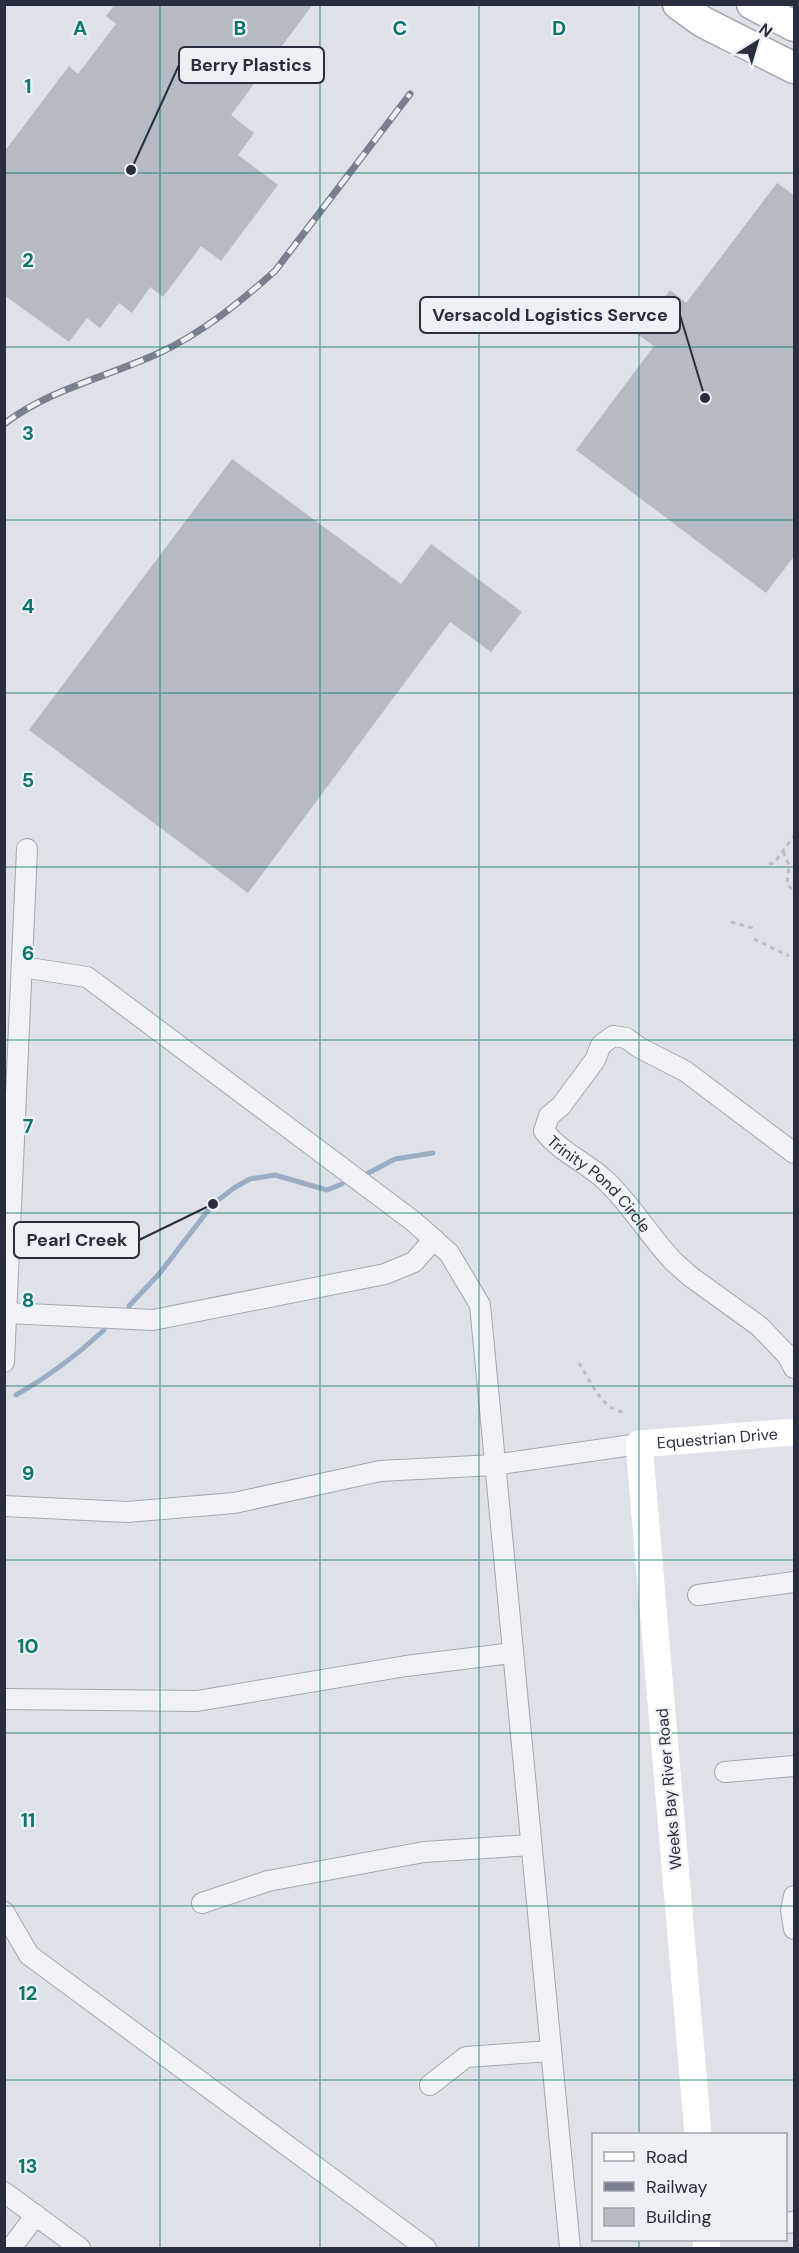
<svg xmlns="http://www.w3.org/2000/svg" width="799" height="2253" font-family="'DM Sans',sans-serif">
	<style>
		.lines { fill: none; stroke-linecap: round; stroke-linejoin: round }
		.stream { stroke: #9aadc5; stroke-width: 5 }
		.building { fill: #b5bac3 }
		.street-casing { stroke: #a4a8b1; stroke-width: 22 }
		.primary-casing { stroke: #9ea5b2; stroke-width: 33 }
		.path { stroke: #bcbfc5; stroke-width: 3; stroke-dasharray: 4.5 4.5; stroke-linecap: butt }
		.street { stroke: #f0f2f5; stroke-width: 20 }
		.secondary { stroke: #fff; stroke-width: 27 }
		.primary { stroke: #fff; stroke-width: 30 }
		.rail-casing { stroke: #78808f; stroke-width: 7 }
		.rail { stroke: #edf0f4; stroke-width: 4.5; stroke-dasharray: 14; stroke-linecap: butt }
		.grid { fill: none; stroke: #0f766e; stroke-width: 1.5; stroke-opacity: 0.55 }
		.labels { text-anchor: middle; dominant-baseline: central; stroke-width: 4.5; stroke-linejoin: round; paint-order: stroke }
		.street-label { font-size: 16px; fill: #282e3d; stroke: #edf0f4 }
		.grid-label { font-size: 20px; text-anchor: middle; font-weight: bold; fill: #0f766e; stroke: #edf0f4; stroke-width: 4.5; stroke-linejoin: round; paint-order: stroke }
		.leader { fill: none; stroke: #282e3d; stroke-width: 2 }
		.callout-dot { fill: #282e3d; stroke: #edf0f4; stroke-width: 2 }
		.callout { fill: #edf0f4; stroke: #282e3d; stroke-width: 2 }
		.callout-label { font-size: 18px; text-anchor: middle; font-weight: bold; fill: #282e3d }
	</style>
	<rect width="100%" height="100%" fill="#dee1e7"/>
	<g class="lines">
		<path class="stream" d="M361,1177L395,1159L433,1153
			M129,1306L159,1274L213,1204L234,1188L250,1179L275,1175L327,1190L342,1184
			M16,1395C48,1377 76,1356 104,1330"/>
	</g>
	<path class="building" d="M115,4H313L231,115L254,133L238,155L278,185L221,261L201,246L163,297L150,287L132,313L119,303L100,328L87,318L69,342L4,295V152L69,66L78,74L116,24L106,16Z
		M777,183L795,196V555L766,593L576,450L654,346L637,334L670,290L686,303Z
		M232,459L401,584L431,544L522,612L491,652L450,622L248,893L29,730Z"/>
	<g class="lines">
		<defs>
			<g id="street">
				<path d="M22,967L87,977L413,1221L449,1253L480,1305L570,2248"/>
				<path id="s1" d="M794,1153L685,1071L640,1048L626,1038L613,1036L601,1045L595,1060L561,1106L549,1116L544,1131C560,1152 586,1162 605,1180C632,1205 649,1236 674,1262L691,1277L759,1326L787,1355L794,1368"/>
				<path d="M7,1313L153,1320L385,1274L414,1262L434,1239"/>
				<path d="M4,1362L27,849"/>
				<path d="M4,1506L127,1512L234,1503L380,1471L494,1465L639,1444"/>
				<path d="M698,1595L794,1582"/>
				<path d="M4,1699L197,1701L406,1666L512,1653"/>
				<path d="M725,1772L794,1766"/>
				<path d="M794,1896L791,1910L794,1929"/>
				<path d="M202,1903L268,1881L424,1852L531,1845"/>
				<path d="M4,1912L29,1955L426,2248"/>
				<path d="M430,2085L466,2057L551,2051"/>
				<path d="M4,2192L80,2248"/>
				<path d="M786,2223L794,2222"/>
				<path d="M11,2248L36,2215"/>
			</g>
			<path id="primary" d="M678,4L703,22L794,68
				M752,4L794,26"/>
		</defs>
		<use href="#street" class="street-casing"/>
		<use href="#primary" class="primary-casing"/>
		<path class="path" d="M783,852L789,865L787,884L794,891
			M769,864L774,863L794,836
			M731,922L753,928
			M754,939L789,956
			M579,1363C591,1381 600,1408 623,1412"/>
		<use href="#street" class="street"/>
		<g class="secondary">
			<path id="s2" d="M698,2134L639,1444L794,1432"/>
			<path d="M706,2240L707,2248"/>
		</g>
		<use href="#primary" class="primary"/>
		<defs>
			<path id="rail" d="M4,424C50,389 107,377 159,353C202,333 239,303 275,271L410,94"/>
		</defs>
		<use href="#rail" class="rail-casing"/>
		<use href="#rail" class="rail"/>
	</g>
	<path class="grid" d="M160,4V2248M320,4V2248M479,4V2248M639,4V2134M4,173H794M4,347H794M4,520H794M4,693H794M4,867H794M4,1040H794M4,1213H794M4,1386H794M4,1560H794M4,1733H794M4,1906H794M4,2080H794M639,2240V2248"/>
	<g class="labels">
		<g class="street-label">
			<text stroke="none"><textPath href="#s1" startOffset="414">Trinity Pond Circle</textPath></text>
			<text stroke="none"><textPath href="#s2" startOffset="771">Equestrian Drive</textPath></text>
			<text transform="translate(669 1789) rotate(-95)">Weeks Bay River Road</text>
		</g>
	</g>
	<g class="grid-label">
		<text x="80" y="35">A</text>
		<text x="240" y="35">B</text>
		<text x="400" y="35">C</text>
		<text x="559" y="35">D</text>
		<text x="28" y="93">1</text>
		<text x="28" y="267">2</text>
		<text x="28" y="440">3</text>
		<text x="28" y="613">4</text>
		<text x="28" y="787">5</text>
		<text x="28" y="960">6</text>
		<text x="28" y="1133">7</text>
		<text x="28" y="1307">8</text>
		<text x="28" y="1480">9</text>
		<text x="28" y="1653">10</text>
		<text x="28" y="1827">11</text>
		<text x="28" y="2000">12</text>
		<text x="28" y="2173">13</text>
	</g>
	<path class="leader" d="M131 170L179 65M705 398L680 315M213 1204L139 1240"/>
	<g class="callout-dot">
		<circle cx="131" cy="170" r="6"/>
		<circle cx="705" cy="398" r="6"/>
		<circle cx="213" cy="1204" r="6"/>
	</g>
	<g class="callout">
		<rect x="179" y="47" width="145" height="36" rx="6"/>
		<rect x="420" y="297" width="260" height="36" rx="6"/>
		<rect x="14" y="1222" width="125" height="36" rx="6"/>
	</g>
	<g class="callout-label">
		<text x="251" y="71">Berry Plastics</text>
		<text x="550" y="321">Versacold Logistics Servce</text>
		<text x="77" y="1246">Pearl Creek</text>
	</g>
	<rect width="799" height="2253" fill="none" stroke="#282e3d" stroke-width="12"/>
	<rect x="592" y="2133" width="195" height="108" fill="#edf0f4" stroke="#9ea2ab" stroke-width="1.5"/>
	<rect x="604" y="2152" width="30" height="9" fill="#ffffff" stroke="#9ea2ab" stroke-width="1.5"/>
	<text x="646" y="2163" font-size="18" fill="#282e3d">Road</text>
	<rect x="604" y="2182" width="30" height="9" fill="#78808f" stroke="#9ea2ab" stroke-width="1.5"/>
	<text x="646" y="2193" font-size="18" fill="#282e3d">Railway</text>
	<rect x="604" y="2208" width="30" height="18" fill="#b5bac3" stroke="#9ea2ab" stroke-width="1.5"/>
	<text x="646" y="2223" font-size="18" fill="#282e3d">Building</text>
	<g transform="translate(757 42) rotate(37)" stroke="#edf0f4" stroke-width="4.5" paint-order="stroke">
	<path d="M0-4.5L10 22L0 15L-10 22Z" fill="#282e3d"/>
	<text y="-9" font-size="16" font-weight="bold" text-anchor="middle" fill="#282e3d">N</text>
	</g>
</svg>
